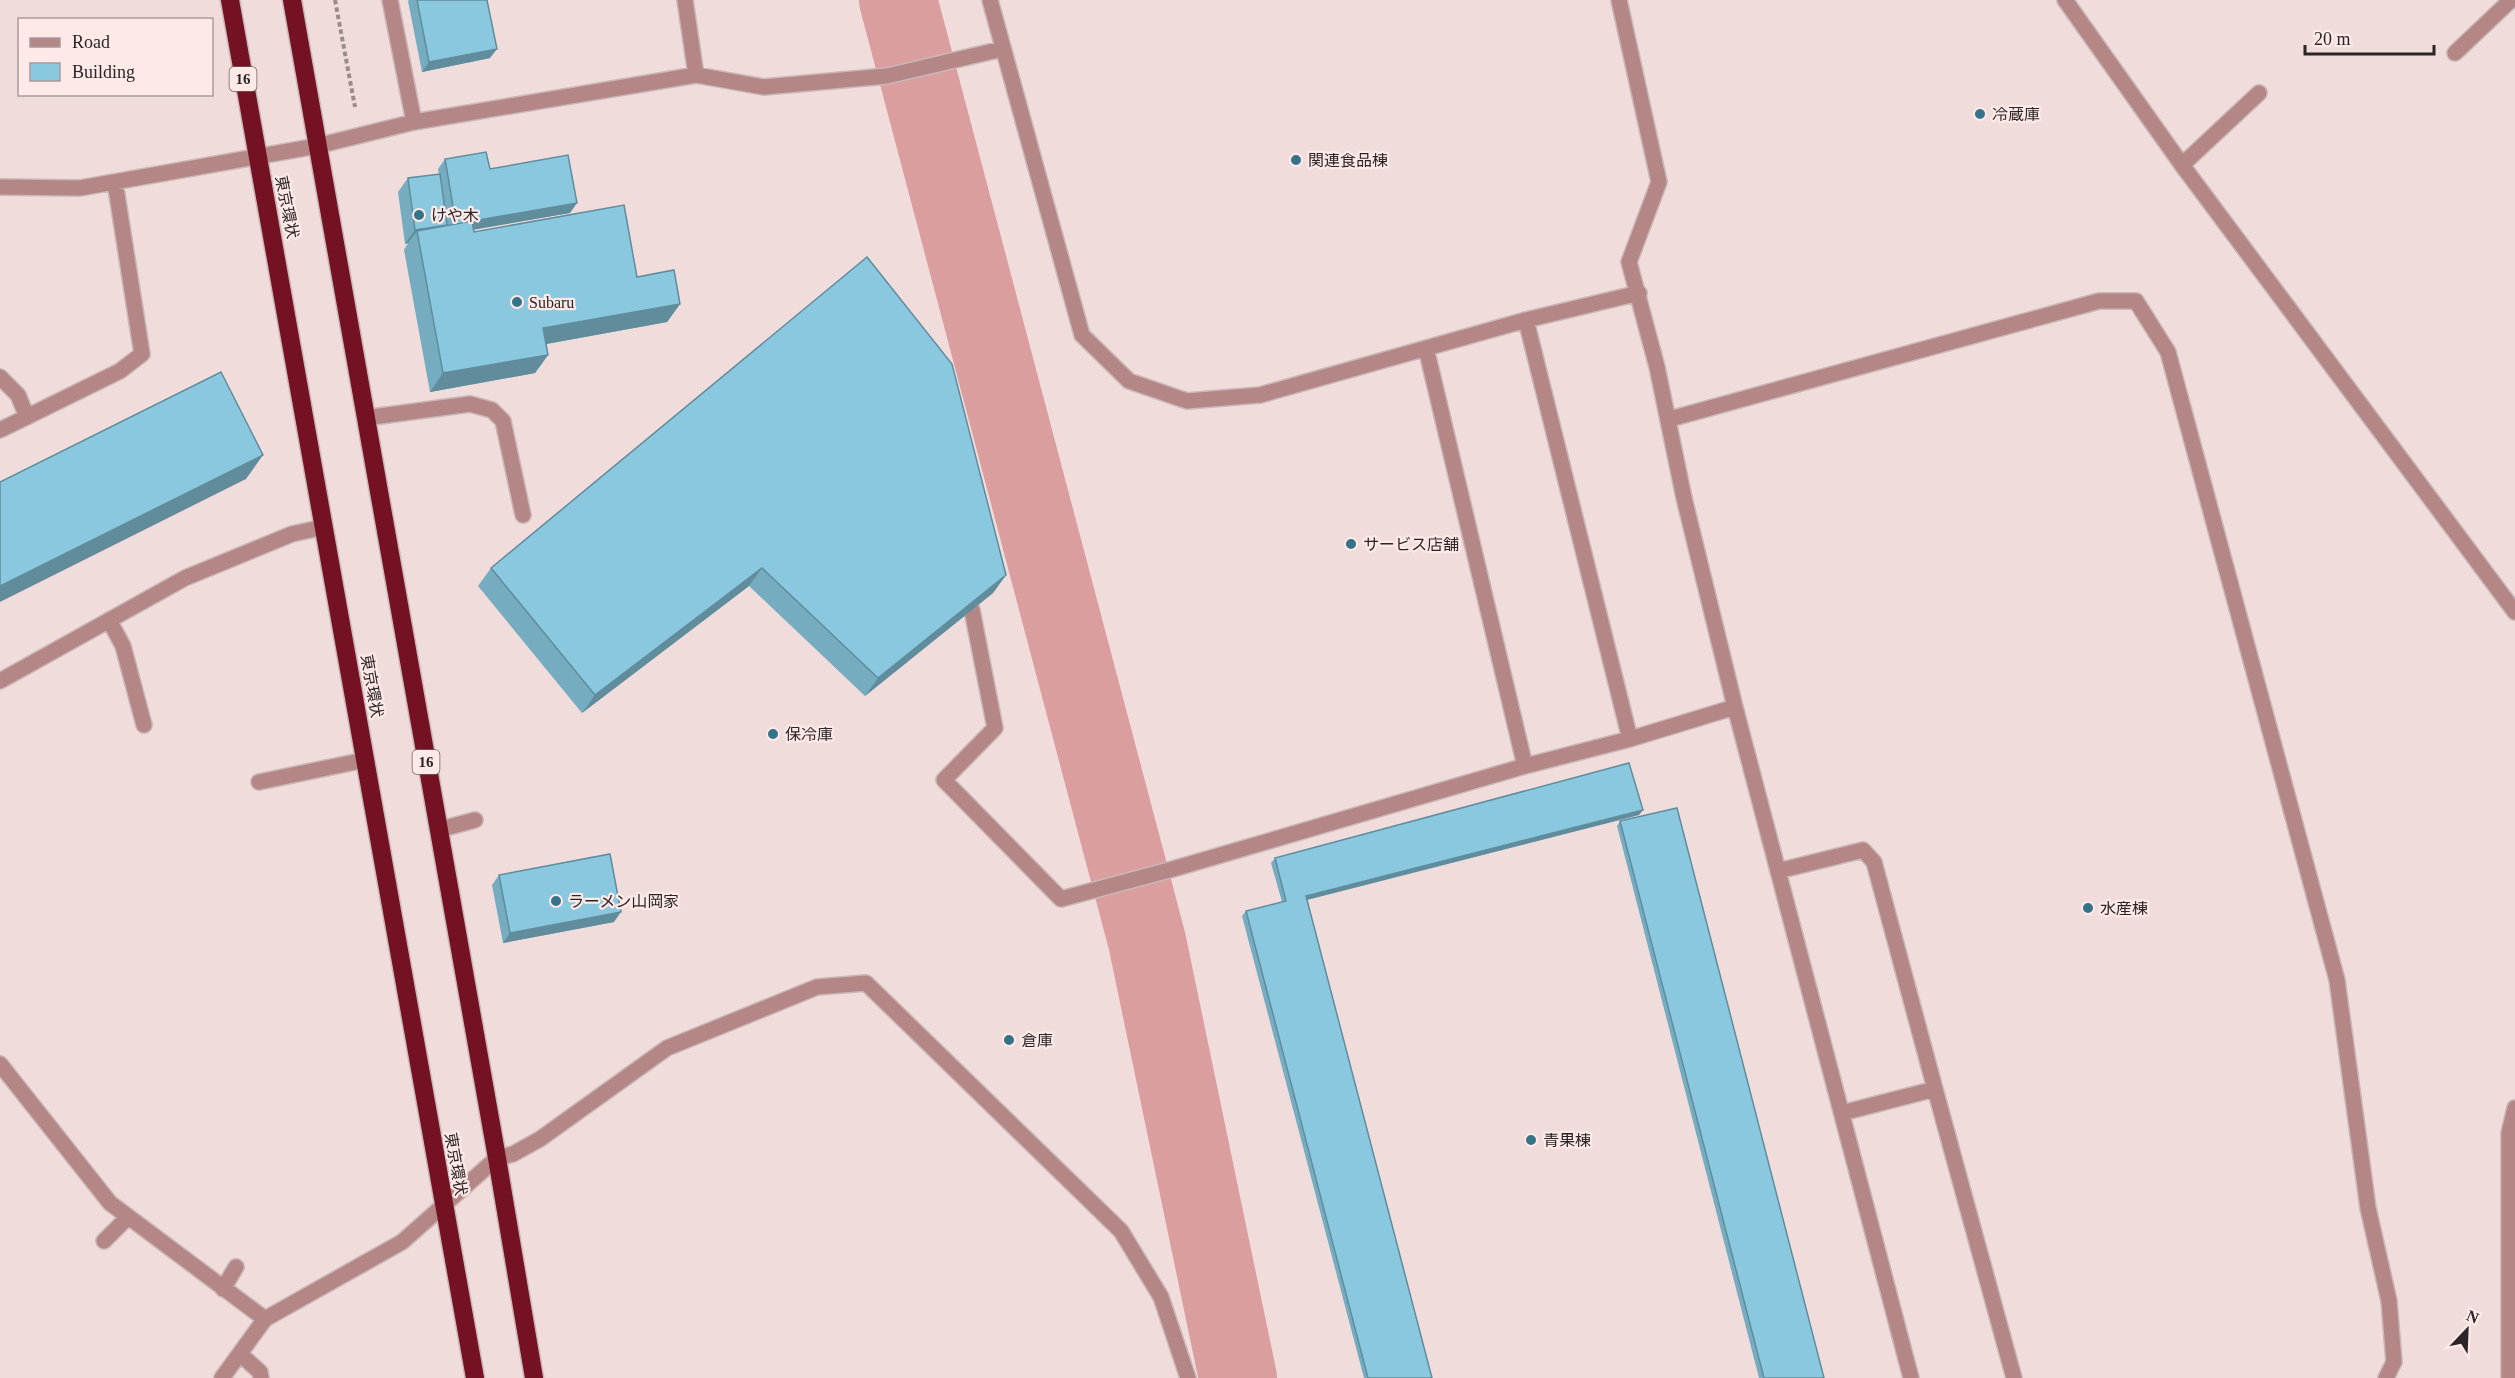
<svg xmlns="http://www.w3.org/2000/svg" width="2515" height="1378" font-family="'Times New Roman','Noto Sans JP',serif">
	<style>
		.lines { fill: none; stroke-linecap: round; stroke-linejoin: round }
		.river { stroke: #da9e9f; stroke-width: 78 }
		.minor-casing { stroke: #cab7b7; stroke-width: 18 }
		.highway-casing { stroke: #cab7b7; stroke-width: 21 }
		.path { stroke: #9b8c8c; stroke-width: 4; stroke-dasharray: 4.5 3; stroke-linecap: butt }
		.minor { stroke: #b58686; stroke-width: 15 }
		.highway { stroke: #741123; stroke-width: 18 }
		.wall { fill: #76acc0 }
		.shaded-wall { fill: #608c9c }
		.building { fill: #89c8df; stroke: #608c9c; stroke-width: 1.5 }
		.poi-dot { fill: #347388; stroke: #fee9e9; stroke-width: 2 }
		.labels { text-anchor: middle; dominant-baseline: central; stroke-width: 4.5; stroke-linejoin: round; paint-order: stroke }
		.shield { fill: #fee9e9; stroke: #6b6060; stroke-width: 1.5 }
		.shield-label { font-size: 15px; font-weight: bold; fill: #2c2525 }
		.poi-label { font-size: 16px; fill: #2c2525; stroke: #fee9e9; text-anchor: start }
		.street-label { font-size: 16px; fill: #2c2525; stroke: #fee9e9 }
	</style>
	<rect width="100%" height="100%" fill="#f1dcdc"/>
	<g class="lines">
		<path class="river" d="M898,0L1147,941L1238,1378"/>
		<defs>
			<path id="minor" d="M390,0L414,122
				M685,0L696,75
				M990,0L1082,335L1129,381L1187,401L1260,395L1526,320L1639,293
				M1619,0L1659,182L1629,262L1657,367L1684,498L1735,707L1911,1378
				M2065,0L2182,165L2515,612
				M2455,53L2511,0
				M2182,165L2259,93
				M0,187L80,188L317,146L414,122L696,75L764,87L887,76L1002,49
				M1526,320L1630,739
				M1426,348L1525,766
				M0,377L18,395L27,417
				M365,418L470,404L492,410L503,421L523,515
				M1670,419L2099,301H2136L2168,352L2337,980L2368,1208L2389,1301L2394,1362L2386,1378
				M0,430L120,371L142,354L115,182
				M972,610L995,728L944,780L1061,899L1173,869L1525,766L1630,739L1735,707
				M109,620L123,646L144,725
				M0,681L185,578L292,534L324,527
				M259,782L365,760
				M438,830L475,820
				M1778,871L1863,850L1874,862L1935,1089
				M0,1064L110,1203L265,1319
				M1842,1113L1935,1089L2014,1378
				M104,1241L128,1217
				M223,1289L236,1267
				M240,1354L260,1372L261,1378
				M222,1378L265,1319L402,1242L497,1158L513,1154L540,1139L667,1048L817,987L866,983L1121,1231L1161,1297L1188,1378
				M2509,1378V1133L2515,1108"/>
			<path id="highway" d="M230,0L475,1378
				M292,0L497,1158L534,1378"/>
		</defs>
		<use href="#minor" class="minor-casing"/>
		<use href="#highway" class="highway-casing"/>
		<path class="path" d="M335,0L355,107"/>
		<use href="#minor" class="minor"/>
		<use href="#highway" class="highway"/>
	</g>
	<path class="wall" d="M409,0H487L490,58L422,72L408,1Z
		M445,159L490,169L570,213L474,229V232L637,277L680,304L667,322L546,344L548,355L535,373L430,392L404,250L408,243L405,244L398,192L408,178L439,174L438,169Z
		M867,257L1006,575L993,593L865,696L749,586L582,713L478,586L491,568Z
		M1639,815L1307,900L1432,1378H1364L1242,916L1246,911L1282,902L1271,863L1275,858Z
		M1620,821L1824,1378H1759L1617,826Z
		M499,875L614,922L503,943L492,885Z"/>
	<path class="shaded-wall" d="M497,49L490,58L422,72L429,62Z
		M577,203L570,213L449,234L456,224Z
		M447,225L437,239L417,231L408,243L405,244L415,230Z
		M680,304L667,322L530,347L543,328Z
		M548,355L535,373L430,392L443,373Z
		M263,455L246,479L0,602V586Z
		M762,568L749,586L582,713L595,695Z
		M1006,575L993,593L865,696L878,678Z
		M1643,810L1639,815L1302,901L1306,896Z
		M621,912L614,922L503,943L510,933Z"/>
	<path class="building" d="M417,0H487L497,49L429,62Z
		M486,152L490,169L568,155L577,203L456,224L445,159Z
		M440,174L447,225L415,230L408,178Z
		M624,205L637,277L674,270L680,304L543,328L548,355L443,373L417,231L472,221L474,232Z
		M867,257L952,364L1006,575L878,678L762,568L595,695L491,568Z
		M221,372L263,455L0,586V482Z
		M1629,763L1643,810L1306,896L1432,1378H1368L1246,911L1286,901L1275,858Z
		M1677,808L1824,1378H1764L1620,821Z
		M610,854L621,912L510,933L499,875Z"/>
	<g class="poi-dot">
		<circle cx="1980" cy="114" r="6"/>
		<circle cx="1296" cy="160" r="6"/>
		<circle cx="419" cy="215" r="6"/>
		<circle cx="517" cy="302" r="6"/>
		<circle cx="1351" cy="544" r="6"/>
		<circle cx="773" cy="734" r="6"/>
		<circle cx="556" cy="901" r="6"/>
		<circle cx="2088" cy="908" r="6"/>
		<circle cx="1009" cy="1040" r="6"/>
		<circle cx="1531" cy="1140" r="6"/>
	</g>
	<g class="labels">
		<g class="shield">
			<rect x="229.5" y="67" width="27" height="24" rx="4.5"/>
			<rect x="412.5" y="750" width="27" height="24" rx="4.5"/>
		</g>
		<g class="shield-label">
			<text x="243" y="79">16</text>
			<text x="426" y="762">16</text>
		</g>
		<g class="poi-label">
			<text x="1992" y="114">冷蔵庫</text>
			<text x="1308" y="160">関連食品棟</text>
			<text x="431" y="215">けや木</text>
			<text x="529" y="302">Subaru</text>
			<text x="1363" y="544">サービス店舗</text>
			<text x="785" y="734">保冷庫</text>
			<text x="568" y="901">ラーメン山岡家</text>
			<text x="2100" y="908">水産棟</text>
			<text x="1021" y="1040">倉庫</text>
			<text x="1543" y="1140">青果棟</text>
		</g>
		<g class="street-label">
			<text transform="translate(287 207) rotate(79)">東京環状</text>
			<text transform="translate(372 686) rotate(80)">東京環状</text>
			<text transform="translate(456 1164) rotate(80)">東京環状</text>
		</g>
	</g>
	<rect x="18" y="18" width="195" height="78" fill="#fee9e9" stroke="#aa9b9b" stroke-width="1.5"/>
	<rect x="30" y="38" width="30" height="9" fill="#b58686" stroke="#aa9b9b" stroke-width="1.5"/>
	<text x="72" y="48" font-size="18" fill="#2c2525">Road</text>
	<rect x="30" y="63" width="30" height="18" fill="#89c8df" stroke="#aa9b9b" stroke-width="1.5"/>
	<text x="72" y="78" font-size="18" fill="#2c2525">Building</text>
	<g transform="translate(2467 1330) rotate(23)" stroke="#fee9e9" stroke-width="4.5" paint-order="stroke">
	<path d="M0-4.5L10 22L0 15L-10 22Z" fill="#2c2525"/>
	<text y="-9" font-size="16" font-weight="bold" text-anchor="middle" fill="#2c2525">N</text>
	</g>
	<path d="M2305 45v9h129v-9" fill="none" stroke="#2c2525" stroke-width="3"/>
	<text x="2314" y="45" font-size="18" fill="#2c2525" stroke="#fee9e9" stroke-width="4.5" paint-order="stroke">20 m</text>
</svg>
